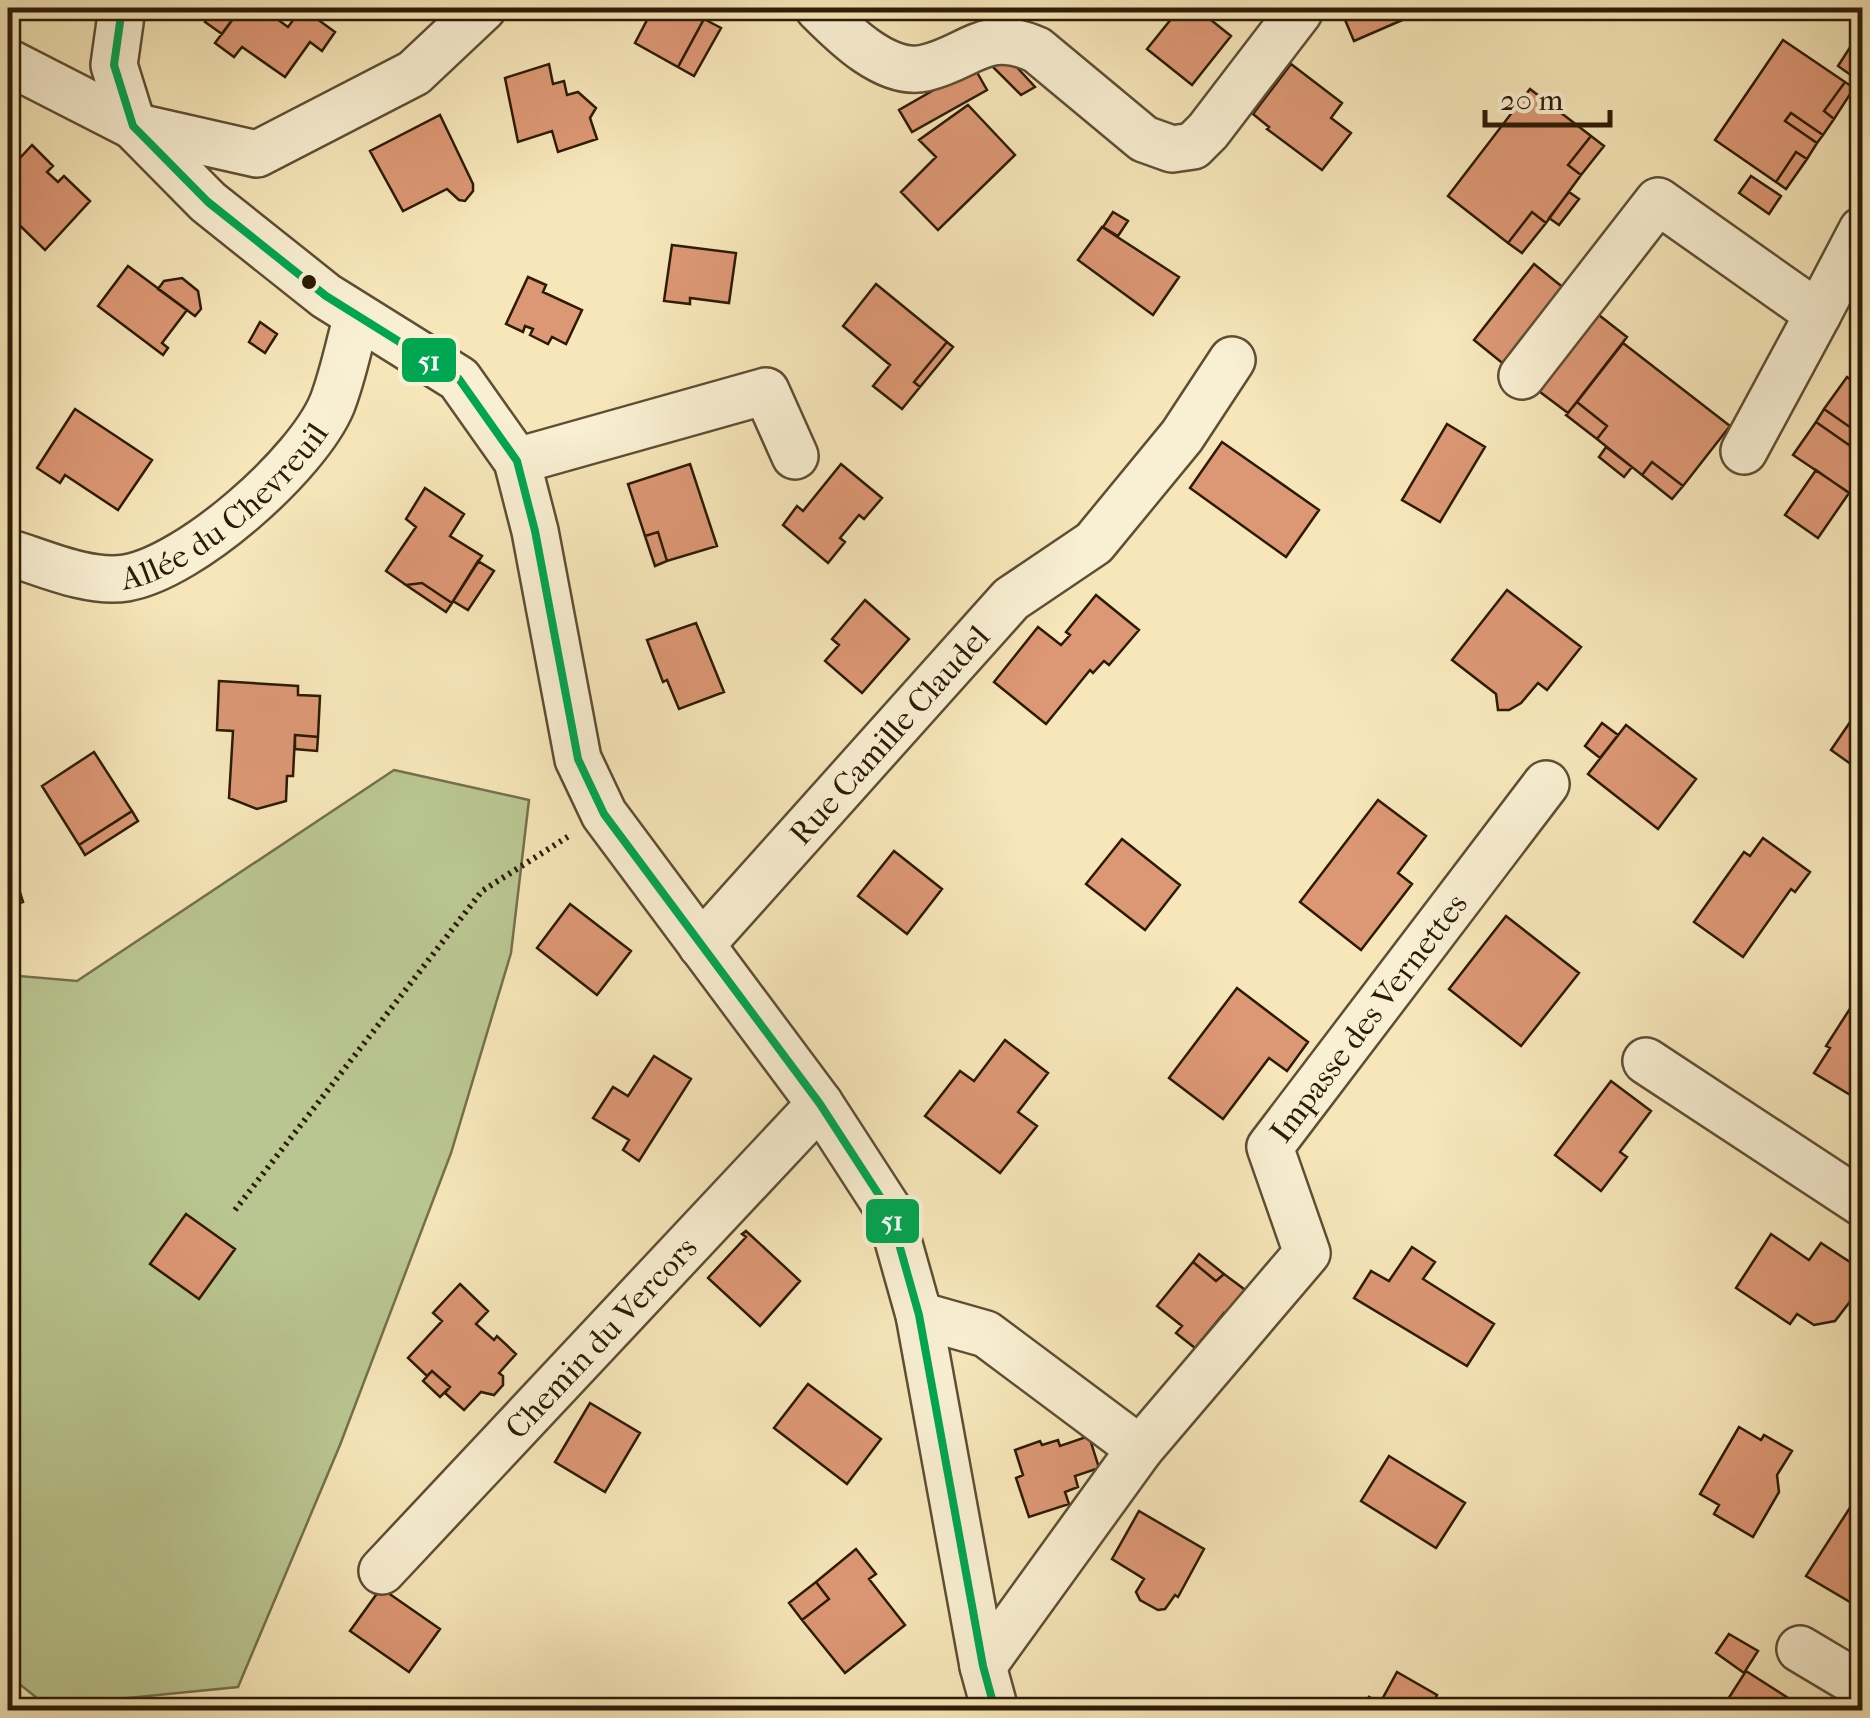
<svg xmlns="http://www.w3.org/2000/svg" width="1870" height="1718" font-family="'IM FELL French Canon',serif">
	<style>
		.green { fill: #bac691; stroke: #73704c; stroke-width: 2.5 }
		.building { fill: #dc9774; stroke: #2c1b06; stroke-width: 2.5 }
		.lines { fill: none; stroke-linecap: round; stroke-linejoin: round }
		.minor-casing { stroke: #5e4e33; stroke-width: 50 }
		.path { stroke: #2c1b06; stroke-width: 6; stroke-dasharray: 2.5 5; stroke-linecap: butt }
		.minor { stroke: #f9efd2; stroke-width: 45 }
		.bus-1-casing { stroke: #f9efd2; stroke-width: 15 }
		.bus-1 { stroke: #00a651; stroke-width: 8 }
		.bus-dot { fill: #2c1b06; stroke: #f9efd2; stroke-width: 4 }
		.labels { text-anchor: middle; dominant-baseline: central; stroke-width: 8; stroke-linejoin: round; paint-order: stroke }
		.street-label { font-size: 32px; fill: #2c1b06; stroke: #f9efd2 }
		.line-badge { stroke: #f9efd2; stroke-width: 4 }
		.badge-label { font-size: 28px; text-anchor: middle; font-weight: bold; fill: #fff }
	</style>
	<rect width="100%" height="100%" fill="#f6e6b9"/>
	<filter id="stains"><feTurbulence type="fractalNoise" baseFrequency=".002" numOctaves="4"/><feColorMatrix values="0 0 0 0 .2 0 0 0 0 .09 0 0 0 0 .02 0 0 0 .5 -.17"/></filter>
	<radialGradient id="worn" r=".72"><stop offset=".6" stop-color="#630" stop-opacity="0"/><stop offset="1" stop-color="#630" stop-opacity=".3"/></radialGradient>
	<path class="green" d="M394,770L529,800L511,953L451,1153L340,1445L238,1687L47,1706L8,1675V975L77,981Z"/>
	<path class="building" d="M215,8H241L222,34L205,22Z
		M241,8H262L288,27L302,8L335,32L322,51L310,42L285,77L242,47L234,57L215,43Z
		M635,8H683L704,19L678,67L635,43L648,18L634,10Z
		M1180,8H1196L1231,36L1192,85L1147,49Z
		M1340,8H1430L1354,41Z
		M704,19L721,28L694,76L678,67Z
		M1860,32L1862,34V83L1838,66Z
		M1783,40L1845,82L1824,111L1834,119L1823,135L1791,113L1785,121L1817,143L1807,159L1796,152L1776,182L1715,140Z
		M1002,51L1035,87L1021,95L986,60Z
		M549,64L553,84L564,81L567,95L578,92L596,108L590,118L597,139L558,152L552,131L518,142L505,78Z
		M1291,64L1342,103L1331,118L1351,133L1322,170L1267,129L1269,127L1253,114Z
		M974,67L987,90L912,132L899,110Z
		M1845,82L1854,88L1834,119L1824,111Z
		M1530,89L1591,136L1568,165L1581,175L1546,223L1532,212L1508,243L1448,196Z
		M968,105L1015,155L938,230L901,192L936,157L919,140Z
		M1791,113L1823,135L1817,143L1785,121Z
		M440,115L473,184V191L465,201L459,200L447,189L403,211L370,151Z
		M1591,136L1604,146L1581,175L1568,165Z
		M32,145L53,166L47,172L58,182L64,176L90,201L45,250L8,214V171Z
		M1796,152L1807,159L1786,189L1776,182Z
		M1751,176L1781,196L1769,214L1739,193Z
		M1569,192L1579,199L1559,225L1549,218Z
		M1113,212L1128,221L1118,236L1103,227Z
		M1532,212L1546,223L1522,253L1508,243Z
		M1102,227L1179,277L1153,315L1078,260Z
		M672,245L736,253L729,303L690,298V304L664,301Z
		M1534,264L1565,289L1506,366L1474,340Z
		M128,266L187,310L162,343L168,348L163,355L98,306Z
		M528,277L546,285L543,292L582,310L566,344L552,337L548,344L530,335L533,329L525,326L523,332L506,324Z
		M182,278L198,291L201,309L195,316L158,289L164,281Z
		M876,284L947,342L914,382L920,387L902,409L873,386L890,365L843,326Z
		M1595,312L1627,337L1568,413L1536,389Z
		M260,322L277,334L265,353L249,342Z
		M947,342L953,347L920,387L914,382Z
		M1623,343L1730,426L1683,486L1652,462L1642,475L1597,439L1607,426L1577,402Z
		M1847,377L1862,388V489L1857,498L1793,455L1816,422L1849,445L1857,432L1824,409Z
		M1577,402L1607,426L1597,439L1566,415Z
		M75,409L152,460L118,510L65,475L60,483L37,468Z
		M1824,409L1857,432L1849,445L1816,422Z
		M1447,424L1485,447L1440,522L1402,500Z
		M1222,442L1319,510L1286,557L1190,488Z
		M1606,447L1632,467L1624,477L1599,457Z
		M1652,462L1683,486L1672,499L1642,475Z
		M690,464L717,546L667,561L658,532L645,536L628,484Z
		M841,464L882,498L864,519L859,515L840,538L845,542L828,563L783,525L797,506L803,511Z
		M1816,470L1849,493L1818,538L1785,515Z
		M425,488L464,514L450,536L482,556L452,603L422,583L406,585L386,571L416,527L406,519Z
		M658,532L667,561L655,566L645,536Z
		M478,561L494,571L468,610L453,601Z
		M422,583L452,603L446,612L406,585Z
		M1507,590L1581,647L1547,690L1538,683L1521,703L1509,710H1498L1496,694L1452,660Z
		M1096,595L1139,630L1109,665L1104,661L1093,673L1090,670L1046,724L994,682L1038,627L1061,645L1070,635L1066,632Z
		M865,600L909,639L862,693L825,661L839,645L832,639Z
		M696,623L724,692L679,709L667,680L663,682L647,640Z
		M219,681L298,686V695L320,696L318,737L295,735L293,776H287L286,801L257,809L229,798L233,731L217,730Z
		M1857,712L1862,713V772L1831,750Z
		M1602,723L1618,735L1600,758L1585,746Z
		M1626,725L1696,779L1658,829L1588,774Z
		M295,735L318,737L317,751L295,749Z
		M94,752L132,811L79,845L42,786Z
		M1378,800L1426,836L1398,873L1412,884L1361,950L1300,902Z
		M132,811L138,821L85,855L79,845Z
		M1763,838L1810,872L1795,892L1791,889L1743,957L1694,922L1744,852L1750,856Z
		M1122,839L1180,885L1145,930L1086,884Z
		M894,851L942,889L907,934L858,896Z
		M8,854L23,902L8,907Z
		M570,904L631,951L597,995L537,948Z
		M1506,916L1579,973L1521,1046L1449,989Z
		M1237,988L1308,1042L1287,1071L1269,1058L1223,1119L1169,1078Z
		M1862,990V1102L1814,1073L1830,1048L1826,1046Z
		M1005,1040L1048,1073L1018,1112L1037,1126L1000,1173L925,1116L960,1071L974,1081Z
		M654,1056L691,1079L639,1161L623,1150L629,1140L593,1118L613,1087L628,1096Z
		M1611,1081L1651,1111L1620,1152L1627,1157L1601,1191L1555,1155Z
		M186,1214L235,1249L199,1299L150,1264Z
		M746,1231L800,1281L760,1326L708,1278L746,1237L742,1234Z
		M1771,1234L1809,1260L1821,1243L1862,1270V1286L1835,1321L1814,1325L1797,1314L1790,1324L1736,1288Z
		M1412,1247L1435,1262L1423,1279L1494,1324L1467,1366L1354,1298L1371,1271L1389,1281Z
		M1199,1254L1224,1274L1216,1281L1193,1262Z
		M1193,1262L1216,1281L1224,1274L1248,1292L1229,1317L1224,1313L1195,1348L1176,1333L1182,1326L1157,1306Z
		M460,1284L488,1311L476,1324L494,1340L497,1336L516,1354L499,1373L503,1376V1385L494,1395L481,1392L464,1410L445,1393L450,1387L432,1371L427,1376L408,1358L442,1321L433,1313Z
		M432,1371L450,1387L440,1397L423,1381Z
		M808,1384L881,1439L847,1484L774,1428Z
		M590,1403L640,1433L605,1492L555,1462Z
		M1739,1427L1761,1440L1764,1435L1792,1451L1777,1475L1779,1492L1753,1537L1714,1514L1719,1505L1700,1494Z
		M1089,1436L1099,1468L1075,1476L1078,1487L1065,1492L1069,1504L1029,1517L1016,1478L1023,1475L1015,1450L1040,1441L1042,1445L1058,1440L1060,1446Z
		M1389,1456L1465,1503L1436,1548L1361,1501Z
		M1862,1489V1581L1850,1602L1806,1576Z
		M1139,1511L1204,1549L1178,1597L1175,1595L1165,1609L1158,1610L1140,1600L1136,1592L1144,1579L1112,1559Z
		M856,1549L876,1574L869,1579L905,1625L845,1673L802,1620L829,1599L816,1582Z
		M816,1582L829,1599L802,1620L789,1603Z
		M381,1588L440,1629L409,1672L350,1631Z
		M1729,1634L1758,1651L1744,1673L1716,1653Z
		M1746,1671L1807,1710H1721Z
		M1397,1672L1437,1695L1429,1710H1361L1369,1697L1380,1703Z"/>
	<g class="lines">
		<defs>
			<g id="minor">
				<path d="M122,8L114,65L133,126L208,202L326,296L459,379L517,461L535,531L578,759L604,814L820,1104L890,1212L919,1315L983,1666L995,1710"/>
				<path d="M818,8C843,33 886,77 925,68C970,58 985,26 1037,50L1144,139L1172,149L1193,146L1208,131L1299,12"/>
				<path d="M8,62L133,126L257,154L414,73L483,8"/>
				<path d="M1522,376L1658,201L1818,314L1862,230"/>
				<path d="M1744,451L1818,314"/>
				<path d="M517,461L766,391L795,456"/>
				<path id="s1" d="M8,552C43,563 89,584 126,578C191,567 307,464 332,404C343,376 349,344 357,316"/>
				<path id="s2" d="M701,945L1011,599L1094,543L1182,436L1232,360"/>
				<path d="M1646,1061L1862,1203"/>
				<path d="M919,1315L986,1334L1140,1449"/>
				<path id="s3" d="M382,1571L820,1104"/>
				<path d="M1800,1649L1862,1686"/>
				<path id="s4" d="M983,1666L1140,1449L1307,1253L1270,1147L1546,784"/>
			</g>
		</defs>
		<use href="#minor" class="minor-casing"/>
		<path class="path" d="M235,1210L482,891L569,836"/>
		<use href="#minor" class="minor"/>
		<defs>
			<path id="bus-1" d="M122,8L114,65L133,126L208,202L326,296L459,379L517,461L535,531L578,759L604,814L820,1104L890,1212L919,1315L983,1666L995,1710"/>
		</defs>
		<use href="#bus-1" class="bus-1-casing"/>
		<use href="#bus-1" class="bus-1"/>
	</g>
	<circle class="bus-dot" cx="309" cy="282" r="9"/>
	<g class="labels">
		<g class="street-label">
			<text stroke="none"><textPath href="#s1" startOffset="245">Allée du Chevreuil</textPath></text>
			<text stroke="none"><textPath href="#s2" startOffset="282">Rue Camille Claudel</textPath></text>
			<text stroke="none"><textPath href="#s4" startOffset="800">Impasse des Vernettes</textPath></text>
			<text stroke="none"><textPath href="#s3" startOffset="320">Chemin du Vercors</textPath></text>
		</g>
	</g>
	<g class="line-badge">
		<rect x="400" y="336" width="58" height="48" rx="10" fill="#00a651"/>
		<rect x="864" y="1197" width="57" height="48" rx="10" fill="#00a651"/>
	</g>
	<g class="badge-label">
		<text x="429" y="370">51</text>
		<text x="892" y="1230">51</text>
	</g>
	<rect width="1870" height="1718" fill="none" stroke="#f6e6b9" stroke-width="40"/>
	<rect x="10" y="10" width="1850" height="1698" fill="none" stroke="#2c1b06" stroke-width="5"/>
	<rect x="20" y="20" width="1830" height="1678" fill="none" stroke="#2c1b06" stroke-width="2.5"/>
	<path d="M1485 110v15h125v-15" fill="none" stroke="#2c1b06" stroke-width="5"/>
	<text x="1500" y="110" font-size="30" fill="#2c1b06" stroke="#f9efd2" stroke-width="8" paint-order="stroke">20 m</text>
	<rect width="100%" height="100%" filter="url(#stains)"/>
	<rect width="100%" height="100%" fill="url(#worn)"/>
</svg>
